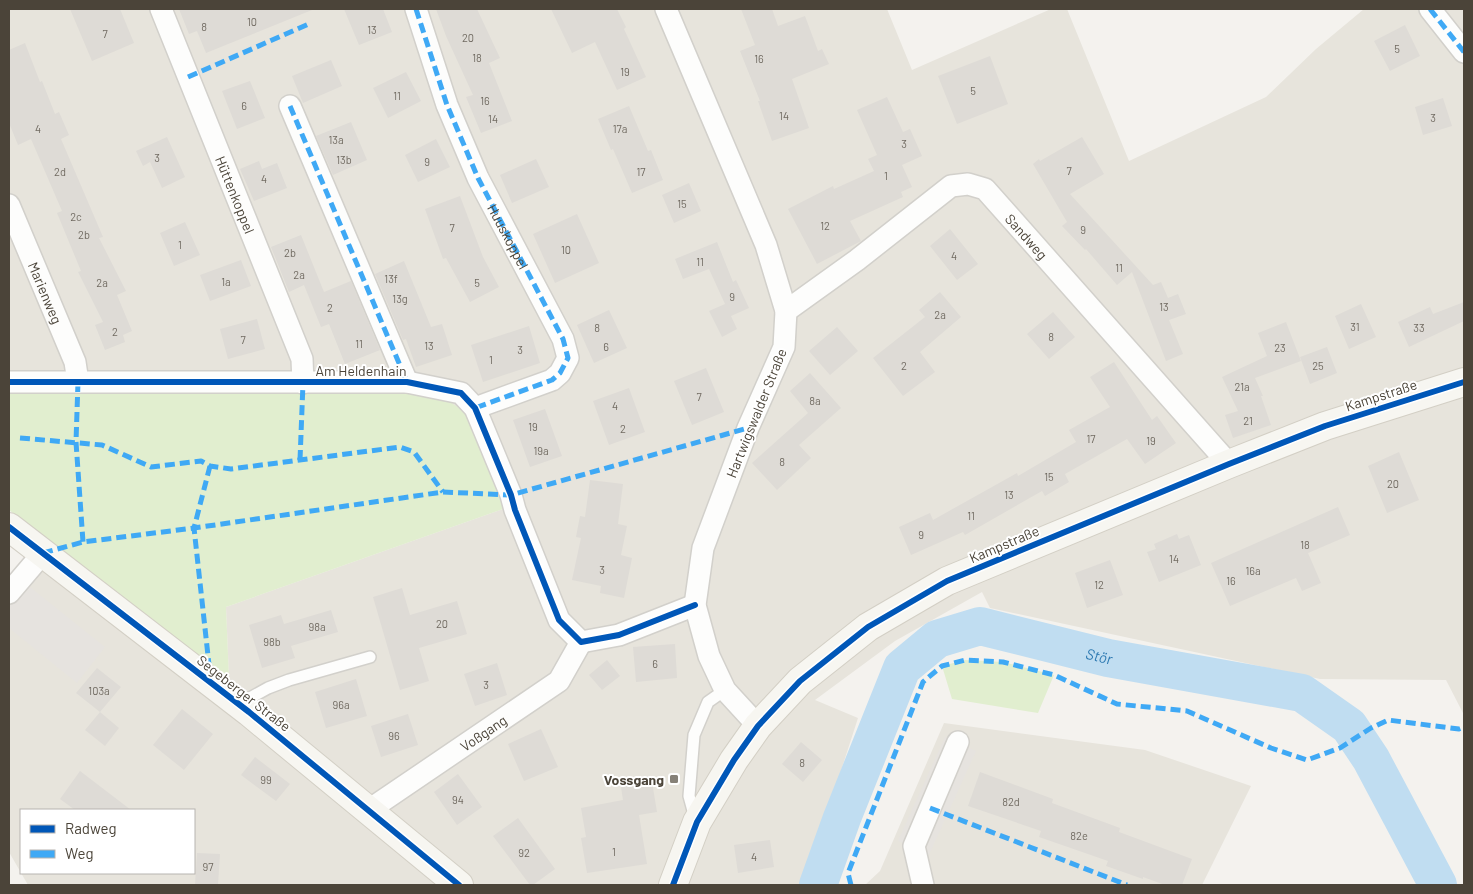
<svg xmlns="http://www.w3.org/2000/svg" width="1473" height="894" font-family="Barlow,sans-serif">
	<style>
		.residential { fill: #e7e4dc; fill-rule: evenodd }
		.green { fill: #e1eecf }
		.parking { fill: #e6e3df }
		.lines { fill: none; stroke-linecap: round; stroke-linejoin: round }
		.river { stroke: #c0ddf1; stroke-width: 38 }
		.building { fill: #dedbd6 }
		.lane-casing { stroke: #d2d0cb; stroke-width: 14 }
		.street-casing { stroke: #d2d0cb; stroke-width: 24 }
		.secondary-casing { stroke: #d3cfc5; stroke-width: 30 }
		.lane { stroke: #fdfdfc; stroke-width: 11 }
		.street { stroke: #fdfdfc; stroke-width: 21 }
		.secondary { stroke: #f7f6f1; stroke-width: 28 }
		.quiet { stroke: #3fa9f5; stroke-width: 5; stroke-dasharray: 10 5; stroke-linecap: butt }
		.cycleway-casing { stroke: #fff; stroke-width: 9 }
		.cycleway { stroke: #0057b8; stroke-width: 6 }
		.poi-dot { fill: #868178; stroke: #fff; stroke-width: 2 }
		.labels { text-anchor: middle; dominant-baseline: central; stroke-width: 4; stroke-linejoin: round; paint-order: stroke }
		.number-label { font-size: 11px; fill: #706a61 }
		.street-label { font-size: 14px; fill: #4b4439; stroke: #fff }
		.poi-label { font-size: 14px; font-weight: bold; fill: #4b4439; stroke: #fff; text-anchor: end }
		.water-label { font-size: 15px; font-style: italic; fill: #2e7ab2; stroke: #fff }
	</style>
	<rect width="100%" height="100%" fill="#f4f2ee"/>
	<path class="residential" d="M9,9H887L912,70L1051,9H1067L1129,161L1266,97L1316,49L1364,9H1464V715L1446,680L1320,679L990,608L982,592L895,641L815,700L858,718L804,885H28L9,852V593L51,544L229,678L226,607L503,509L9,388ZM21,810H194V873H21Z
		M944,723L1145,750L1251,786L1202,885H865L880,871Z"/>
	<path class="green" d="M9,388L399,390L443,398L466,412L499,494L503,509L226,607L229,678L51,544L9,510Z
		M965,660L1003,662L1054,675L1038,713L952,699L942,666Z"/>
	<path class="parking" d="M20,579L105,647L77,683L9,628V593Z
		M945,737L976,751L929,855L898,841Z"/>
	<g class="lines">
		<path class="river" id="s1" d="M818,885L842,818L902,668L937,639L980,626L1108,658L1302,693L1349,726L1371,759L1438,885"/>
	</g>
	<path class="building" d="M70,9H120L134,43L92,61Z
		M179,9H311L312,10L206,53L197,31L189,34Z
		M344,9H383L392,32L359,45Z
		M436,9H477L500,58L489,63L512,121L481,133L466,97L473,95L446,36Z
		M551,9H617L626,27L624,29L646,77L617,90L595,42L572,53Z
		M741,9H772L778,26L805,16L818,51L822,49L829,64L792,79L809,128L772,141L758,101H760L740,51L755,45Z
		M1405,25L1420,56L1390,71L1374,41Z
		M25,43L40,82L42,81L55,114L59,112L69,135L61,139L103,237L99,238L126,291L117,295L132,331L123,335L125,342L105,350L95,325L103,322L78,272L81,271L57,213L62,211L31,139L18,145L9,123V50Z
		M990,56L1008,104L957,124L938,76Z
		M331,60L342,86L303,103L292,76Z
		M406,72L421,101L388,118L373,88Z
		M250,81L265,118L237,129L222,91Z
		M887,97L903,132L910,129L922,156L902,165L912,187L901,192L903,197L850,221L861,241L817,264L788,209L833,186L834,189L874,171L868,159L877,155L857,110Z
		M1443,98L1452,126L1423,135L1415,107Z
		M629,106L648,151L651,150L663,180L632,193L613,149L611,150L598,119Z
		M351,122L367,160L333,175L316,136Z
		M167,137L185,177L162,188L150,162L143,166L136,151Z
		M1082,137L1104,174L1070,194L1153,285L1161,282L1168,298L1178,294L1186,314L1169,320L1183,354L1166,361L1132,272L1117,285L1086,249L1085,250L1062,226L1067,222L1033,164L1039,159L1040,161Z
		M436,139L450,167L418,182L405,155Z
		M536,159L549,187L512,203L500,175Z
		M259,161L262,169L277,163L287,188L254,201L240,169Z
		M689,183L701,211L674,223L662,195Z
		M460,196L483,257L499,287L470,302L446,258L443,259L425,209Z
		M577,214L599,263L555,283L533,234Z
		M185,222L200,255L174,266L160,233Z
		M950,229L978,264L957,280L930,246Z
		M301,235L324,292L351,281L380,350L345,364L329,324L321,327L304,285L289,292L271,247Z
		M717,242L733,282L736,280L749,308L731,316L737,329L722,337L709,311L725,304L709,269L683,279L675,259Z
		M241,260L251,286L210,301L200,275Z
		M404,261L431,327L442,324L452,355L416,367L406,339L403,340L375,274Z
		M940,292L961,317L920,352L935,372L903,396L873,358L925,317L919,310Z
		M1464,302V321L1409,347L1398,322L1430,307L1433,314Z
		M1361,304L1376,337L1349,349L1335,316Z
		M609,310L627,348L594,363L577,325Z
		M1053,312L1075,337L1049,359L1027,334Z
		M257,319L265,349L228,359L220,329Z
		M1286,322L1301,361L1255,378L1263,396H1261L1271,425L1233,438L1225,415L1238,411L1222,377L1267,356L1258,333Z
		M529,326L540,363L483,382L471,345Z
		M837,327L858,351L830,375L809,351Z
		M1327,347L1337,373L1310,384L1300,357Z
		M1114,362L1152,420L1157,416L1176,443L1145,464L1127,439L1065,474L1069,482L1045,496L1042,491L965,535L963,532L911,555L899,527L930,513L933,520L1017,473L1018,476L1076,442L1069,430L1110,407L1090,377Z
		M706,368L724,412L692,425L674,381Z
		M810,373L841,408L799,445L811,458L777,490L752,463L808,413L790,391Z
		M629,388L645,432L609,445L593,401Z
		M545,409L562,456L530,467L513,420Z
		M1399,452L1419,500L1387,513L1368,466Z
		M590,480L623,484L618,524L627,526L621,555L632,558L624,598L600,593L601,586L572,580L581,538L576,537L580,516L585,517Z
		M1338,507L1350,535L1308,553L1321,583L1302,591L1296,578L1230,606L1211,563Z
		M1177,534L1179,539L1189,535L1201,565L1159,582L1147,552L1156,549L1154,544Z
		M1110,560L1123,595L1087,608L1075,573Z
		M402,588L410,615L457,601L467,634L419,648L429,681L400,690L373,597Z
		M331,610L338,632L291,646L295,658L262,668L249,625L281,615L284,624Z
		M675,644L677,678L636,682L633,647Z
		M607,660L620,676L602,690L589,675Z
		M497,663L507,695L475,706L464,674Z
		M97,668L121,687L100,712L76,693Z
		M356,679L367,716L326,728L315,692Z
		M182,709L213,734L184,770L153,745Z
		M100,712L119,728L105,746L85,730Z
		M408,714L418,745L381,757L371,726Z
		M541,729L558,767L524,781L508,744Z
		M801,742L822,760L803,782L782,764Z
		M255,757L290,784L276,801L241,775Z
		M80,771L131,810H75L60,799Z
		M980,772L1053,799L1052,803L1120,828L1119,832L1192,859L1182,885H1165L1143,877V879L1106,866L1108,861L1039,837L1041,831L968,806Z
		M458,774L482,807L457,825L434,792Z
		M651,776L657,812L639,815L647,864L587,873L581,838L586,837L581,808L623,800L620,781Z
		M518,818L555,869L533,885H530L493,836Z
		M770,840L774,867L738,873L734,845Z
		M197,853L220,854L218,885H195Z"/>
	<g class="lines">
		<defs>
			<path id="lane" d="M239,704L268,688L289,680L370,657
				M695,818L689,796L694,735L708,702L725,690"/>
			<g id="street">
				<path id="s2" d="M161,9L302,359L303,383"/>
				<path d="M416,9L447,105L478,178L563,339L568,358L560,373L552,380L475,408"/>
				<path d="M666,9L766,245L786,311L784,347L748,428L703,548L695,605L709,656L725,690L758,726"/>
				<path d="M1430,9L1464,52"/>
				<path d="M290,106L407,382"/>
				<path id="s3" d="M9,205L75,362L78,382"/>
				<path id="s4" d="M786,311L857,260L951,186L968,184L985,189L1229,464"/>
				<path d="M9,382H407L461,393L475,408L511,495L515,510L559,620L581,642L619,635L695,605"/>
				<path d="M9,593L43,553"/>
				<path id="s5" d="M369,810L559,681L581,642"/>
				<path d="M923,885L914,846L958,742"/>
			</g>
			<path id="secondary" d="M9,527L249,712L459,885
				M673,885L697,822L734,760L758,726L800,681L868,627L947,581L1229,464L1325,426L1464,382"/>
		</defs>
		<use href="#lane" class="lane-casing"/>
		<use href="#street" class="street-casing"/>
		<use href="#secondary" class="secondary-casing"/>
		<use href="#lane" class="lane"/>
		<use href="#street" class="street"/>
		<use href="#secondary" class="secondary"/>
		<g class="quiet">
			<path id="s6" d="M416,9L447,105L478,178L563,339L568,358L560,373L552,380L475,408"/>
			<path d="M1430,9L1464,52"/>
			<path d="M188,77L311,23"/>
			<path d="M290,106L407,382"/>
			<path d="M78,382L76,442L83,542"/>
			<path d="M20,438L102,445L151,467L201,461L210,466L231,469L400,447L414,452L443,492"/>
			<path d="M300,460L303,383"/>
			<path d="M210,466L194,528L211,683"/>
			<path d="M43,553L83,542L194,528L443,492L511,495L748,428"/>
			<path d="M930,808L1127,885"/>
			<path d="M851,885L848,873L923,682L942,666L965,660L1003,662L1054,675L1117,704L1187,711L1271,748L1307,760L1340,748L1371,728L1388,720L1459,729L1464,727"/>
		</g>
		<defs>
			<path id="cycleway" d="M9,382H407L461,393L475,408L511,495L515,510L559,620L581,642L619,635L695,605
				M9,527L249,712L459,885
				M673,885L697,822L734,760L758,726L800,681L868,627L947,581L1229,464L1325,426L1464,382"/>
		</defs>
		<use href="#cycleway" class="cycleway-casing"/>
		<use href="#cycleway" class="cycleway"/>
	</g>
	<rect class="poi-dot" x="669" y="774" width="10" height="10" rx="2.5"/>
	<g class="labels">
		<g class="number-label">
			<text x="252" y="21">10</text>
			<text x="204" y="26">8</text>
			<text x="372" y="29">13</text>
			<text x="105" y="33">7</text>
			<text x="468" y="37">20</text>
			<text x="1397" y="48">5</text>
			<text x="477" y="57">18</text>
			<text x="759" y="58">16</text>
			<text x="625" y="71">19</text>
			<text x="973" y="90">5</text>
			<text x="397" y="95">11</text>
			<text x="485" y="100">16</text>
			<text x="244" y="105">6</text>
			<text x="784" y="115">14</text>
			<text x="1433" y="117">3</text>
			<text x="493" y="118">14</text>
			<text x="38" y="128">4</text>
			<text x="620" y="128">17a</text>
			<text x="336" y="139">13a</text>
			<text x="904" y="143">3</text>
			<text x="157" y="157">3</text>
			<text x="344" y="159">13b</text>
			<text x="427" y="161">9</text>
			<text x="1069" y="170">7</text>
			<text x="60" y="171">2d</text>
			<text x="641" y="171">17</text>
			<text x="886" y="175">1</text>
			<text x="264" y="178">4</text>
			<text x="682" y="203">15</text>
			<text x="76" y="216">2c</text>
			<text x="825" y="225">12</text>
			<text x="452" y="227">7</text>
			<text x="1083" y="229">9</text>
			<text x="84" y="234">2b</text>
			<text x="180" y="244">1</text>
			<text x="566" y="249">10</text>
			<text x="290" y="252">2b</text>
			<text x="954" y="255">4</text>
			<text x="700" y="261">11</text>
			<text x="1119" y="267">11</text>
			<text x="299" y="274">2a</text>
			<text x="391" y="278">13f</text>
			<text x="226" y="281">1a</text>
			<text x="102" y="282">2a</text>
			<text x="477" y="282">5</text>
			<text x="732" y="296">9</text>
			<text x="400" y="298">13g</text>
			<text x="1164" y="306">13</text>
			<text x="330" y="307">2</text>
			<text x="940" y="314">2a</text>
			<text x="1355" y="326">31</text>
			<text x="597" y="327">8</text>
			<text x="1419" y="327">33</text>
			<text x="115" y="331">2</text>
			<text x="1051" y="336">8</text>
			<text x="243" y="339">7</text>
			<text x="359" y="343">11</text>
			<text x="429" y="345">13</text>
			<text x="606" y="346">6</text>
			<text x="1280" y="347">23</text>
			<text x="520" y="349">3</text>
			<text x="491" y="359">1</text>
			<text x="904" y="365">2</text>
			<text x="1318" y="365">25</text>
			<text x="1242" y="386">21a</text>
			<text x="699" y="396">7</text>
			<text x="815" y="400">8a</text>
			<text x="615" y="405">4</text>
			<text x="1248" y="420">21</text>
			<text x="533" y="426">19</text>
			<text x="623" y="428">2</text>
			<text x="1091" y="438">17</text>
			<text x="1151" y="440">19</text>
			<text x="541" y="450">19a</text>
			<text x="782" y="461">8</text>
			<text x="1049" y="476">15</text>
			<text x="1393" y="483">20</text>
			<text x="1009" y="494">13</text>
			<text x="971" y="515">11</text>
			<text x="921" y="534">9</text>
			<text x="1305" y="544">18</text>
			<text x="1174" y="558">14</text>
			<text x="602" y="569">3</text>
			<text x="1253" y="570">16a</text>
			<text x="1231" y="580">16</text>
			<text x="1099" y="584">12</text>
			<text x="442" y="623">20</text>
			<text x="317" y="626">98a</text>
			<text x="272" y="641">98b</text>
			<text x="655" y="663">6</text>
			<text x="486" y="684">3</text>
			<text x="99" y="690">103a</text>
			<text x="341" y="704">96a</text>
			<text x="394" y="735">96</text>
			<text x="802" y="762">8</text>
			<text x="266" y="779">99</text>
			<text x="458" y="799">94</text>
			<text x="1011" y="801">82d</text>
			<text x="1079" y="835">82e</text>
			<text x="614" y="851">1</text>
			<text x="524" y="852">92</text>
			<text x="754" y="856">4</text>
			<text x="208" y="866">97</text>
		</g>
		<g class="street-label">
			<text stroke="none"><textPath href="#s2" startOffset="200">Hüttenkoppel</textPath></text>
			<text stroke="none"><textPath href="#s6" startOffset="246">Huuskoppel</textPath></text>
			<text stroke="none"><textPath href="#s4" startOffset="305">Sandweg</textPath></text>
			<text stroke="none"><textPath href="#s3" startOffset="95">Marienweg</textPath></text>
			<text x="361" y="370">Am Heldenhain</text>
			<text transform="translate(1381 395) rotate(-18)">Kampstraße</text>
			<text transform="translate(756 413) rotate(-68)">Hartwigswalder Straße</text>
			<text transform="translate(1004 544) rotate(-23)">Kampstraße</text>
			<text transform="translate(244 693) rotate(38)">Segeberger Straße</text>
			<text stroke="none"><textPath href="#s5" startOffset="138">Voßgang</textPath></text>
		</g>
		<g class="poi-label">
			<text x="664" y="779">Vossgang</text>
		</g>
		<g class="water-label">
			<text stroke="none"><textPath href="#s1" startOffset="446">Stör</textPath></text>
		</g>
	</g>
	<rect width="1473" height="894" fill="none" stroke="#4b4439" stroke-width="20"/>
	<rect x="20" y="809" width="175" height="65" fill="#ffffff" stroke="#b7b4b0"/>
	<rect x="30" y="825" width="25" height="8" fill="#0057b8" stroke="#b7b4b0"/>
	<text x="65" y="834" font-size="15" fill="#4b4439">Radweg</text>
	<rect x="30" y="850" width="25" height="8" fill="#3fa9f5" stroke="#b7b4b0"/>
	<text x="65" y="859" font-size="15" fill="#4b4439">Weg</text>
</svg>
